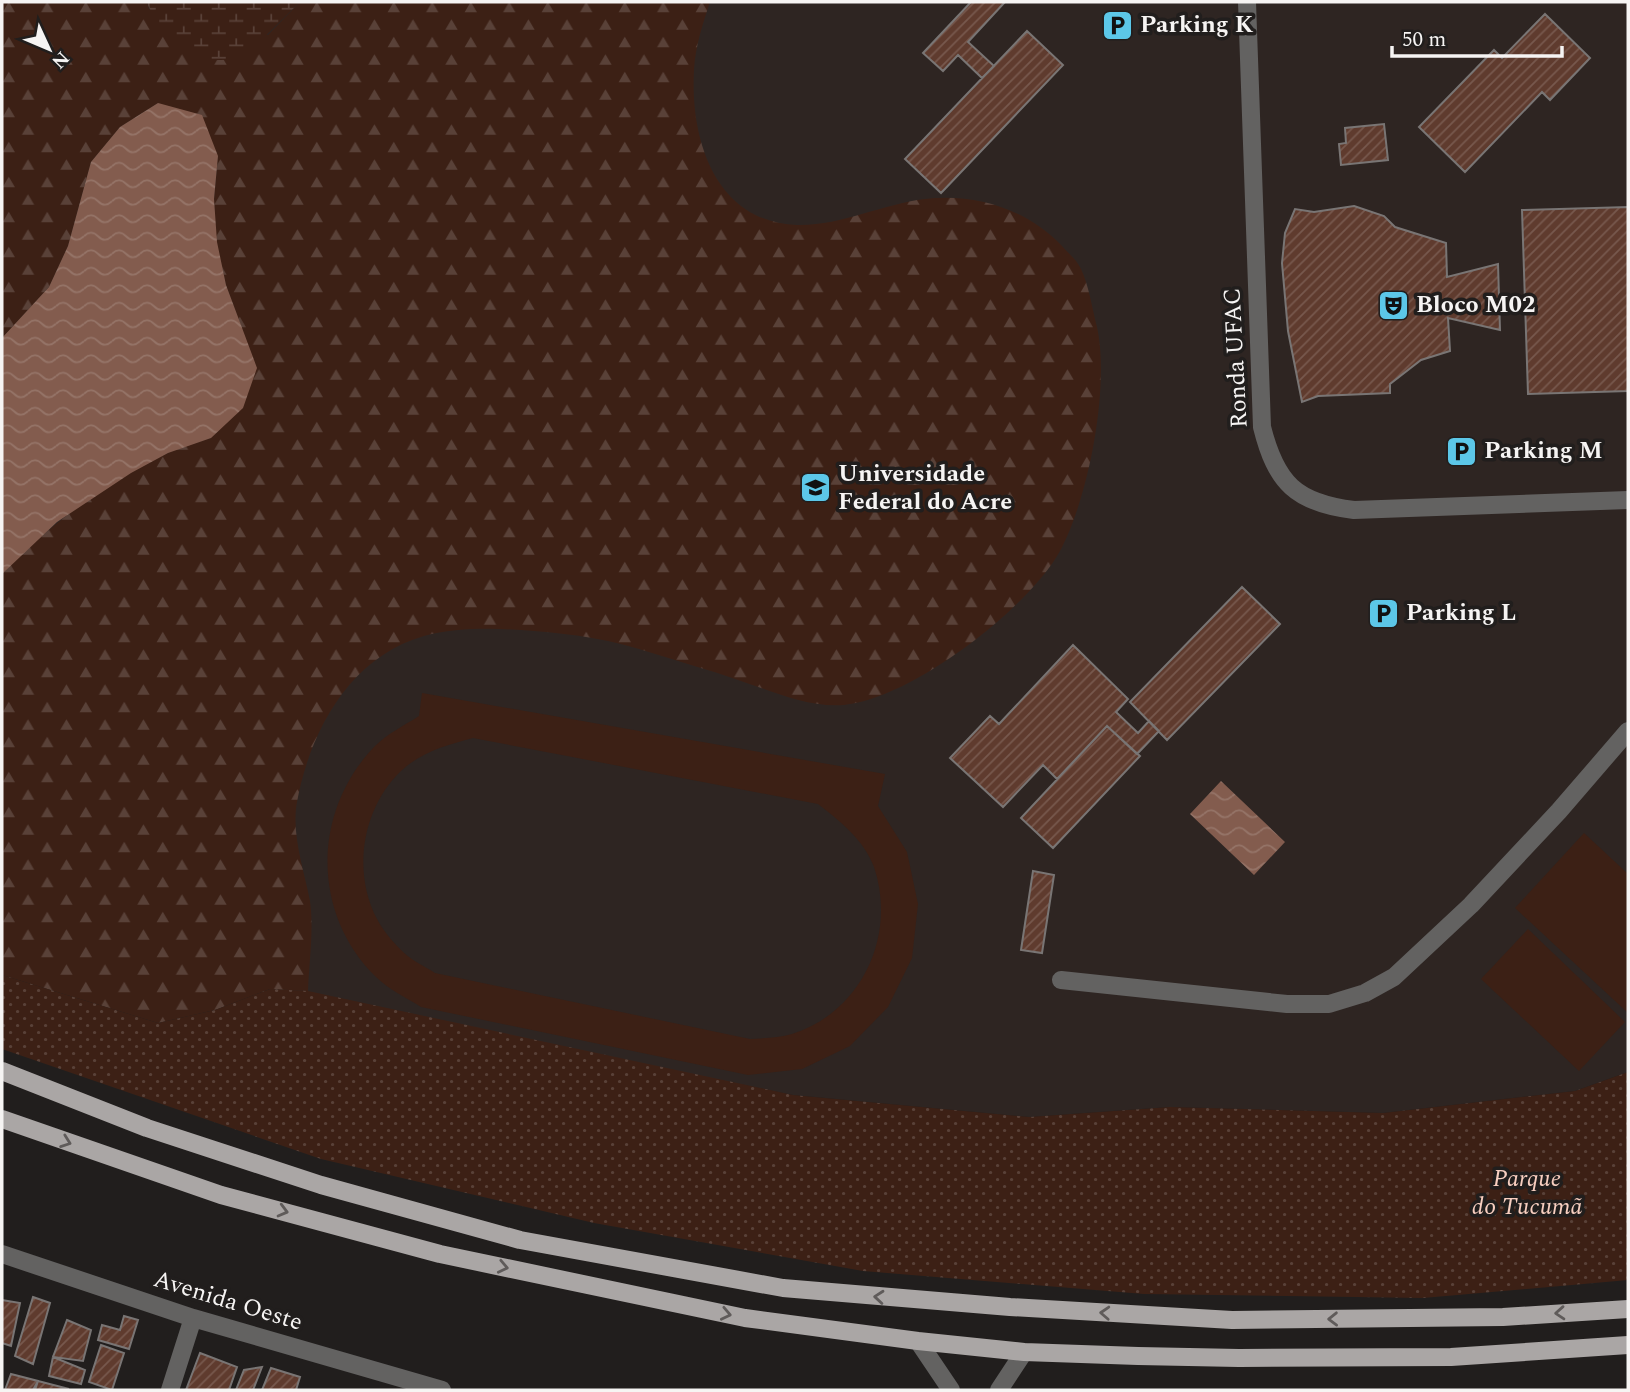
<svg xmlns="http://www.w3.org/2000/svg" width="1630" height="1392" font-family="Spectral,serif">
	<style>
		.built { fill: #2e2522 }
		.grass { fill: #3c2015; fill-rule: evenodd }
		.forest { fill: url(#forest-firs) }
		.wetland { fill: url(#wetland-marsh) }
		.park { fill: url(#park-dots) }
		.water { fill: url(#water-waves) }
		.building { fill: url(#building-hatch); stroke: #797574; stroke-width: 2 }
		.lines { fill: none; stroke-linecap: round; stroke-linejoin: round }
		.minor { stroke: #636261; stroke-width: 18 }
		.primary { stroke: #aaa6a5; stroke-width: 18 }
		.oneway { stroke: #5f5b5a }
		.labels { text-anchor: middle; dominant-baseline: central; stroke-width: 7; stroke-linejoin: round; paint-order: stroke }
		.poi-label { font-size: 24px; font-weight: bold; fill: #f6f4f3; stroke: #211e1d; text-anchor: start }
		.street-label { font-size: 24px; fill: #f6f4f3; stroke: #211e1d }
		.park-label { font-size: 24px; font-style: italic; fill: #f8cfc0; stroke: #211e1d }
	</style>
	<defs>
		<pattern id="forest-firs" width="22" height="20" patternUnits="userSpaceOnUse" patternTransform="scale(1.75)"><rect width="22" height="20" fill="#3c2015"/><path d="M5 1l3.5 6h-7zM16 11l3.5 6h-7z" fill="#594138"/></pattern>
		<pattern id="wetland-marsh" width="20" height="14" patternUnits="userSpaceOnUse" patternTransform="scale(1.75)"><rect width="20" height="14" fill="#3c2015"/><path d="M1 5h8M5 5V1M11 12h8M15 12V8" fill="none" stroke="#594138"/></pattern>
		<pattern id="park-dots" width="8" height="8" patternUnits="userSpaceOnUse" patternTransform="scale(1.75)"><rect width="8" height="8" fill="#3c2015"/><path d="M2 2h.1M6 6h.1" fill="none" stroke="#594138" stroke-width="1.8" stroke-linecap="round"/></pattern>
		<pattern id="water-waves" width="16" height="10" patternUnits="userSpaceOnUse" patternTransform="scale(1.75)"><rect width="16" height="10" fill="#835c4e"/><path d="M0 5q4-4 8 0t8 0" fill="none" stroke="#957468"/></pattern>
		<pattern id="building-hatch" width="6" height="6" patternUnits="userSpaceOnUse" patternTransform="scale(1.75)"><rect width="6" height="6" fill="#5f3b2e"/><path d="M-1 1l2-2M0 6l6-6M5 7l2-2" fill="none" stroke="#77584d"/></pattern>
	</defs>
	<rect width="100%" height="100%" fill="#211e1d"/>
	<path class="built" d="M2,2H1628V1072L1575,1091L1383,1113L1170,1107L1029,1117L793,1095L270,989L2,975Z"/>
	<path class="grass" d="M422,693L885,774L878,806L907,852L918,904L912,958L888,1007L850,1046L802,1069L748,1075L421,1007C407,998 388,989 376,977C311,913 312,811 375,746C387,734 405,725 419,716ZM473,738L818,804C840,821 864,840 874,867C897,935 862,1012 792,1034C779,1038 763,1038 750,1039L435,973C424,966 409,959 400,949C392,941 382,929 377,919C352,872 362,808 401,771C421,752 447,745 473,738Z
		M1584,833L1628,874V1013L1515,908Z
		M1528,929L1625,1022L1579,1071L1481,979Z"/>
	<path class="forest" d="M2,2H147L149,9L268,35L300,2H710C703,23 695,47 694,70C690,139 715,222 797,225C841,226 882,204 925,199C975,193 1027,209 1062,246C1068,253 1077,260 1081,269C1089,286 1092,308 1097,327C1110,386 1089,497 1060,551C1028,609 911,699 844,705C808,708 772,691 738,680C710,670 680,662 652,653C613,640 574,634 534,631C499,628 458,627 424,636C350,657 310,731 297,802C291,834 304,870 310,901C314,930 309,962 308,991L270,989L215,1010L158,1023L2,975V574C49,525 105,483 166,454C180,447 196,443 211,438L241,326L226,285L216,242L214,199L218,156L158,103L120,127L91,162L68,246L49,287L2,338Z"/>
	<path class="wetland" d="M147,2H300L241,60C229,59 212,62 201,57C184,49 152,21 147,2Z"/>
	<path class="park" d="M2,975L158,1023L215,1010L270,989L308,991L793,1095L1029,1117L1170,1107L1383,1113L1575,1091L1628,1072V1280L1423,1298L1144,1294L863,1271L594,1223L321,1159L2,1049Z"/>
	<path class="water" d="M158,103L202,115L218,156L214,199L217,242L226,285L257,368L243,408L211,438L168,453L131,473L57,522L2,574V338L49,287L68,246L91,162L120,127Z
		M1221,781L1285,842L1254,875L1190,814Z"/>
	<path class="building" d="M971,2H1005L968,42L994,66L982,78L958,55L943,71L923,53Z
		M1545,14L1590,58L1550,100L1542,92L1465,172L1419,127L1494,50L1502,58Z
		M1027,31L1063,65L941,193L905,159Z
		M1384,124L1388,160L1341,165L1339,144L1346,143L1345,128Z
		M1354,206L1384,216L1395,227L1446,243L1447,277L1498,264L1500,330L1448,318L1450,351L1421,360L1390,384V393L1318,396L1302,402L1288,331L1282,263L1285,233L1295,209L1314,212Z
		M1628,207V391L1528,394L1522,210Z
		M1242,587L1280,624L1167,740L1130,702Z
		M1073,645L1128,699L1116,712L1138,733L1149,721L1159,731L1137,754L1107,726L1057,779L1043,765L1003,807L950,758L990,716L999,724Z
		M1107,726L1140,756L1053,848L1021,818Z
		M1033,871L1054,875L1042,953L1021,950Z
		M33,1297L50,1303L33,1364L15,1356Z
		M2,1300L20,1303L11,1346L2,1343Z
		M124,1316L138,1320L129,1349L98,1340L102,1325L120,1330Z
		M67,1320L91,1330L83,1361L53,1357Z
		M101,1345L124,1353L112,1390L89,1382Z
		M200,1353L237,1367L229,1390H186Z
		M53,1357L85,1370L81,1384L49,1376Z
		M262,1367L253,1390H236L244,1370Z
		M271,1368L300,1377L296,1390H262Z
		M11,1374L38,1381L33,1390H5Z
		M38,1381L69,1389L35,1390Z"/>
	<g class="lines">
		<path class="minor" d="M1247,2L1262,427C1276,483 1296,503 1354,510L1628,500
			M1061,980L1287,1004H1329L1365,993L1394,977L1471,905L1559,811L1628,731
			M2,1254L193,1318L442,1390
			M918,1341L951,1390
			M170,1390L193,1318
			M999,1390L1024,1352"/>
		<path class="primary" d="M2,1071L147,1128L321,1185L520,1240L783,1288L1010,1307L1232,1320L1503,1317L1628,1309
			M2,1119L221,1195L440,1254L745,1318L918,1341L1024,1352L1138,1356L1239,1358L1451,1357L1628,1345"/>
	</g>
	<defs><path id="oneway-chevron" d="M-2-3.5L2.5 0L-2 3.5" fill="none" stroke-width="1.6" stroke-linecap="round" stroke-linejoin="round" transform="scale(1.75)"/></defs>
	<g class="oneway">
		<use href="#oneway-chevron" transform="translate(66 1142) rotate(20)"/>
		<use href="#oneway-chevron" transform="translate(283 1211) rotate(15)"/>
		<use href="#oneway-chevron" transform="translate(503 1267) rotate(12)"/>
		<use href="#oneway-chevron" transform="translate(879 1297) rotate(-175)"/>
		<use href="#oneway-chevron" transform="translate(1105 1313) rotate(-177)"/>
		<use href="#oneway-chevron" transform="translate(1560 1313) rotate(176)"/>
		<use href="#oneway-chevron" transform="translate(726 1314) rotate(12)"/>
		<use href="#oneway-chevron" transform="translate(1333 1319) rotate(179)"/>
	</g>
	<defs>
		<symbol id="parking-square" viewBox="-11 -11 22 22"><rect x="-9" y="-9" width="18" height="18" rx="4" fill="#5cc7e8" stroke="#211e1d"/><path d="M-3.5-5.5H1a3.5 3.5 0 0 1 0 7H-1V5.5H-3.5ZM-1-3.4V-.6H.8a1.4 1.4 0 0 0 0-2.8Z" fill="#111"/></symbol>
		<symbol id="theatre-square" viewBox="-11 -11 22 22"><rect x="-9" y="-9" width="18" height="18" rx="4" fill="#5cc7e8" stroke="#211e1d"/><path d="M-5-5.5Q0-4 5-5.5V0Q5 5 0 6Q-5 5-5 0ZM-3.3-2.5H-1v1.5H-3.3ZM1-2.5H3.3v1.5H1ZM-2.8 1Q0 5.5 2.8 1Z" fill="#111"/></symbol>
		<symbol id="university-square" viewBox="-11 -11 22 22"><rect x="-9" y="-9" width="18" height="18" rx="4" fill="#5cc7e8" stroke="#211e1d"/><path d="M0-5L7-2L0 1L-7-2ZM-4 1L0 2.5L4 1V4Q0 6-4 4Z" fill="#111"/></symbol>
	</defs>
	<g fill-rule="evenodd">
		<use href="#parking-square" x="1100" y="8" width="35" height="35"/>
		<use href="#theatre-square" x="1376" y="288" width="35" height="35"/>
		<use href="#parking-square" x="1444" y="434" width="35" height="35"/>
		<use href="#university-square" x="798" y="470" width="35" height="35"/>
		<use href="#parking-square" x="1366" y="596" width="35" height="35"/>
	</g>
	<g class="labels">
		<g class="poi-label">
			<text x="1140" y="25">Parking K</text>
			<text x="1416" y="305">Bloco M02</text>
			<text x="1484" y="451">Parking M</text>
			<text x="838" y="474">Universidade<tspan x="838" dy="28">Federal do Acre</tspan></text>
			<text x="1406" y="613">Parking L</text>
		</g>
		<g class="street-label">
			<text transform="translate(1236 358) rotate(-93)">Ronda UFAC</text>
			<text transform="translate(228 1301) rotate(17)">Avenida Oeste</text>
		</g>
		<g class="park-label">
			<text x="1527" y="1179">Parque<tspan x="1527" dy="28">do Tucumã</tspan></text>
		</g>
	</g>
	<rect width="1630" height="1392" fill="none" stroke="#f6f4f3" stroke-width="7"/>
	<g transform="translate(49 49) rotate(134)" stroke="#211e1d" stroke-width="5" paint-order="stroke">
	<path d="M0-5L12 26L0 18L-12 26Z" fill="#f6f4f3"/>
	<text y="-10" font-size="19" font-weight="bold" text-anchor="middle" fill="#f6f4f3">N</text>
	</g>
	<path d="M1392 46v10h170v-10" fill="none" stroke="#f6f4f3" stroke-width="3.5"/>
	<text x="1402" y="46" font-size="21" fill="#f6f4f3" stroke="#211e1d" stroke-width="5" paint-order="stroke">50 m</text>
</svg>
